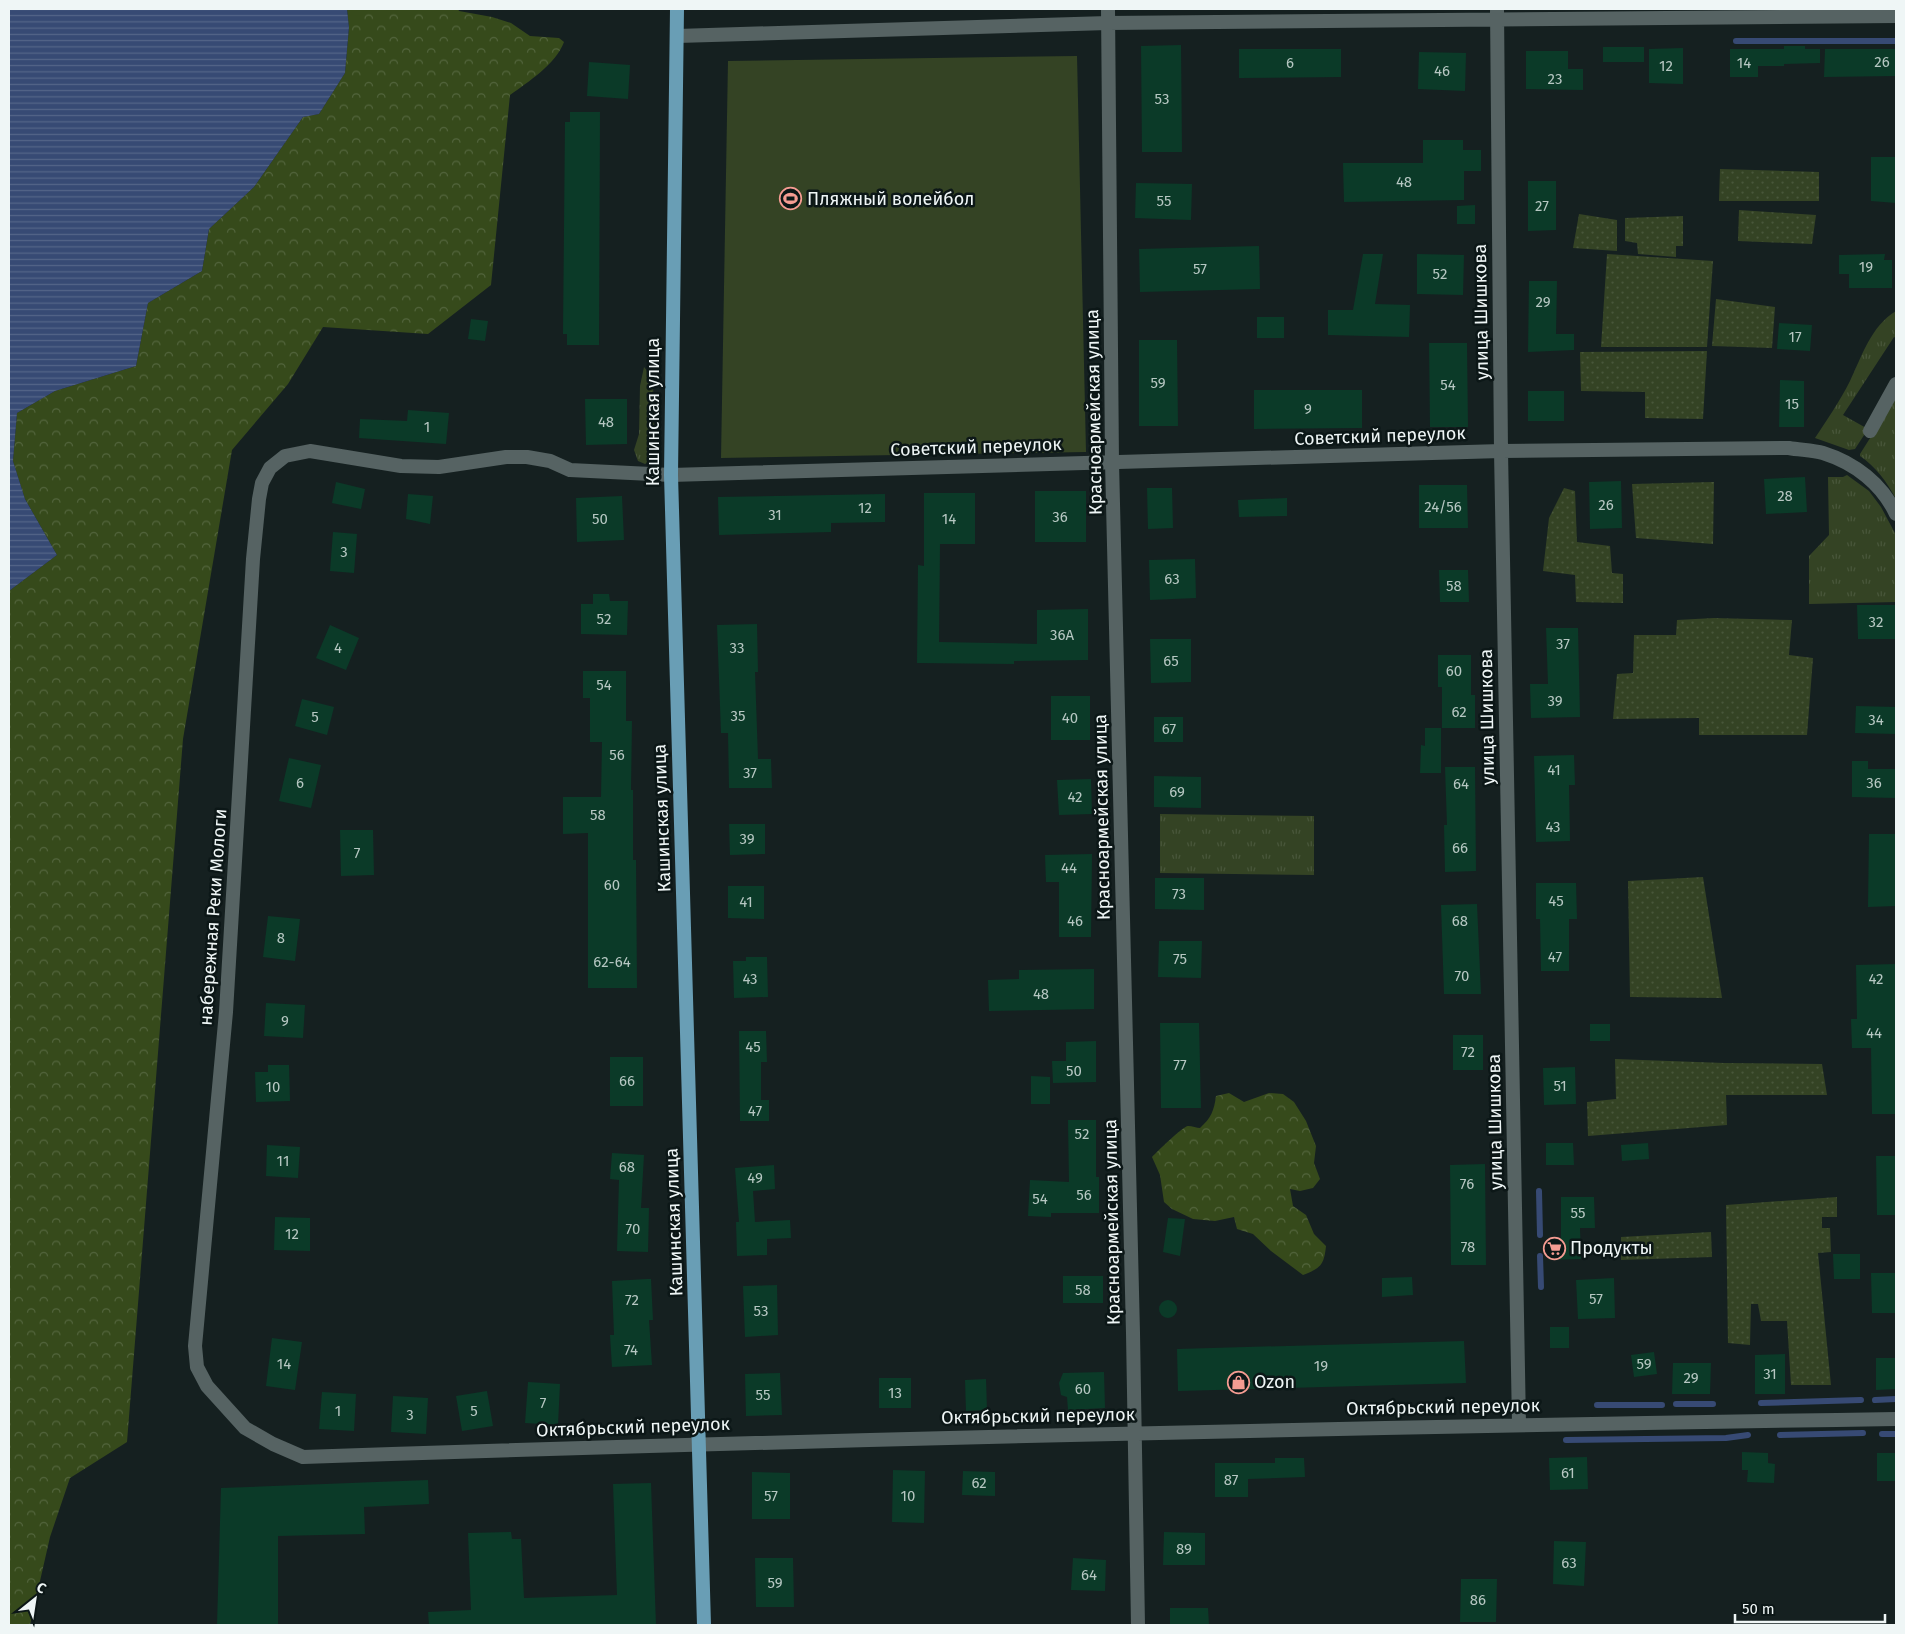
<svg xmlns="http://www.w3.org/2000/svg" width="1905" height="1634" font-family="'Fira Sans',sans-serif">
	<style>
		.grass { fill: url(#grass-tufts) }
		.forest { fill: url(#forest-crowns) }
		.garden { fill: url(#garden-dots) }
		.pitch { fill: #344324 }
		.water { fill: url(#water-rules) }
		.lines { fill: none; stroke-linecap: round; stroke-linejoin: round }
		.stream { stroke: #374a74; stroke-width: 6 }
		.building { fill: #0b3a28 }
		.minor { stroke: #566363; stroke-width: 14 }
		.primary { stroke: #699eb5; stroke-width: 14 }
		.labels { text-anchor: middle; dominant-baseline: central; stroke-width: 5; stroke-linejoin: round; paint-order: stroke }
		.number-label { font-size: 15px; fill: #b6c7c2 }
		.poi-label { font-size: 18px; fill: #eff6f6; stroke: #0c1717; text-anchor: start }
		.street-label { font-size: 18px; fill: #eff6f6; stroke: #0c1717 }
	</style>
	<defs>
		<pattern id="grass-tufts" width="24" height="20" patternUnits="userSpaceOnUse" patternTransform="scale(1.25)"><rect width="24" height="20" fill="#344324"/><path d="M3 7l-1-3M5 7V3M7 7l1-3M15 17l-1-3M17 17v-4M19 17l1-3" fill="none" stroke="#48563a"/></pattern>
		<pattern id="forest-crowns" width="20" height="18" patternUnits="userSpaceOnUse" patternTransform="scale(1.25)"><rect width="20" height="18" fill="#364a1b"/><path d="M2 6a3 3 0 1 1 6 0M12 15a3 3 0 1 1 6 0" fill="none" stroke="#53653d"/></pattern>
		<pattern id="garden-dots" width="8" height="8" patternUnits="userSpaceOnUse" patternTransform="scale(1.25)"><rect width="8" height="8" fill="#344324"/><path d="M2 2h.1M6 6h.1" fill="none" stroke="#48563a" stroke-width="1.8" stroke-linecap="round"/></pattern>
		<pattern id="water-rules" width="6" height="5" patternUnits="userSpaceOnUse" patternTransform="scale(1.25)"><rect width="6" height="5" fill="#374a74"/><path d="M0 2.5h6" fill="none" stroke="#546588"/></pattern>
	</defs>
	<rect width="100%" height="100%" fill="#152020"/>
	<path class="grass" d="M1896,311V338L1894,337L1843,415L1868,429L1855,449L1849,450L1815,438C1827,420 1840,401 1850,381C1862,356 1871,326 1896,311Z
		M644,367L649,373L653,382L655,452L649,462L645,464L638,461L634,450L639,434L640,386Z
		M1896,397V499C1887,482 1876,467 1860,456V454Z
		M1847,475L1869,491L1881,507L1896,535V602L1809,604V556L1829,535L1828,477H1843Z
		M1160,814L1314,816V875L1160,873Z"/>
	<path class="forest" d="M347,9H458L459,11L492,17L511,23L530,36L559,38L564,42C556,64 528,82 510,95L491,285L428,334L323,327L288,384L232,450L183,739L127,1442L70,1478L50,1537L30,1625H9V591L57,555L25,499L13,461L17,413L55,391L136,366L148,303L202,271L209,229L254,187L303,117L319,114L345,73L349,27Z
		M1229,1093L1244,1102L1269,1093L1283,1094L1294,1102L1306,1121L1316,1146L1314,1163L1320,1179L1313,1188L1300,1191L1290,1189L1293,1206L1306,1215L1314,1234L1326,1246C1324,1265 1321,1268 1303,1275L1271,1251L1253,1234L1237,1229L1234,1217L1215,1221L1193,1219L1172,1209L1164,1202L1160,1175L1152,1157C1157,1152 1183,1126 1188,1126C1192,1126 1197,1128 1200,1128C1211,1118 1214,1111 1216,1096Z"/>
	<path class="garden" d="M1720,169L1819,172V201H1719Z
		M1739,210L1816,215L1812,244L1738,241Z
		M1579,214L1617,220V251L1573,248Z
		M1683,216V246H1676V257L1638,254L1637,243L1625,241V218Z
		M1607,254L1713,261L1707,347H1601Z
		M1716,299L1775,307L1772,348L1712,346Z
		M1707,351L1703,419L1645,418V392L1581,391L1580,352Z
		M1714,482L1713,544L1636,538L1632,484Z
		M1564,488L1575,491L1577,542L1610,546L1612,573L1623,574V603L1576,602L1575,575L1543,571L1549,518Z
		M1714,618L1792,620L1789,655L1813,658L1807,735H1699V718L1613,719L1617,674L1633,673L1634,635H1676L1677,620Z
		M1703,877L1722,998L1630,997L1628,881Z
		M1615,1059L1724,1063L1822,1064L1827,1095H1726L1727,1125L1588,1136L1587,1102L1616,1099Z
		M1837,1197V1217H1822V1228H1830L1831,1252L1818,1253L1831,1385H1791L1787,1321H1761L1758,1304H1751L1750,1345L1728,1343L1726,1205Z
		M1711,1232L1712,1257L1621,1260V1237Z"/>
	<path class="pitch" d="M1077,56L1086,452L721,458L728,61Z"/>
	<path class="water" d="M9,9H347L349,27L345,73L319,114L303,117L254,187L209,229L202,271L148,303L136,366L55,391L17,413L13,461L25,499L57,555L9,591Z"/>
	<g class="lines">
		<path class="stream" d="M1736,41H1896
			M1539,1191L1540,1235
			M1540,1256L1541,1287
			M1875,1400L1896,1399
			M1761,1403L1861,1400
			M1676,1404H1713
			M1597,1405H1662
			M1882,1434H1896
			M1780,1435L1863,1433
			M1566,1440L1726,1438L1748,1435"/>
	</g>
	<path class="building" d="M1181,45L1182,152H1142L1141,46Z
		M1784,46H1805V49H1820V63L1784,64V66H1758V77H1730V49H1784Z
		M1603,47H1644V62H1603Z
		M1683,48V84L1649,83V49Z
		M1239,49H1341V77L1239,78Z
		M1825,49H1896V76L1824,77Z
		M1526,51H1568V69H1583V90L1526,89Z
		M1419,52L1466,53L1465,91L1418,89Z
		M589,62L630,65L628,99L587,96Z
		M570,112H600L599,345H567V334H563L565,122H570Z
		M1423,140H1463V150H1481V171H1464V200L1344,202L1343,163H1423Z
		M1871,157H1896V203L1871,201Z
		M1528,181H1556V230L1528,231Z
		M1136,183L1192,184L1191,220L1135,218Z
		M1475,205V224H1457V206Z
		M1259,246L1260,289L1140,292L1139,249Z
		M1363,254H1383L1375,304L1410,305L1409,337L1328,335V310H1353Z
		M1417,254L1464,255L1463,295L1417,294Z
		M1885,254L1884,260H1892V288H1849V274H1839V255Z
		M1529,281H1557L1556,334H1574V350L1528,352Z
		M1257,317H1284V338H1257Z
		M471,319L488,321L485,341L468,339Z
		M1779,323L1812,325L1810,351L1777,349Z
		M1139,340H1177L1178,426H1139Z
		M1429,343H1467L1468,427H1430Z
		M1780,380L1804,381V427H1779Z
		M1254,390H1362V428L1254,429Z
		M1528,391H1564V421H1528Z
		M585,399H627V444L586,445Z
		M408,410L449,413L446,444L359,438L360,419L407,421Z
		M1805,477L1807,512L1766,514L1764,479Z
		M1621,481L1622,528L1590,529L1589,482Z
		M336,482L365,489L361,509L332,503Z
		M1419,485H1467L1468,528H1419Z
		M1147,488H1172L1173,528L1148,529Z
		M1035,491H1086V542H1035Z
		M924,493H975V544H940L939,642L1037,644V610L1088,609V660L1014,661V664L917,663L918,565L924,566Z
		M408,494L433,496L430,524L406,519Z
		M885,494V522L831,523V532L719,535L718,497Z
		M622,496L624,540L577,542L576,498Z
		M1287,498V516L1239,517L1238,500Z
		M333,532L357,534L354,573L330,571Z
		M1195,559L1196,598L1150,600L1149,560Z
		M1439,570H1468L1469,602H1440Z
		M593,594H609L610,601H628L627,635L581,634V604H593Z
		M1857,605H1895V639H1858Z
		M757,624L758,672H755L758,759H771L772,788H729L728,733H721L717,625Z
		M330,625L359,638L346,670L316,658Z
		M1546,628H1578L1580,717L1531,718L1530,684H1548Z
		M1150,639H1191V682L1151,683Z
		M1438,655H1471V695H1475V728H1442V687H1438Z
		M583,671H626V721H632L631,790H633V860H636L637,988H588V833L563,834V797H601L602,742H590V698H583Z
		M1051,696H1090V740H1051Z
		M302,699L334,707L327,735L295,726Z
		M1856,706L1896,707V734L1855,733Z
		M1154,717H1183V742H1154Z
		M1425,728H1441V773H1420L1421,745L1425,746Z
		M1574,755L1575,785H1569L1570,841L1536,842L1534,756Z
		M289,758L321,765L311,808L279,801Z
		M1852,761H1868V769H1896V798L1852,797Z
		M1445,767H1475L1476,871L1445,872L1444,825H1447Z
		M1154,776L1201,777V808L1154,807Z
		M1091,779L1092,814L1059,815L1057,780Z
		M729,824H765V854L730,855Z
		M340,830H373L374,875L341,876Z
		M1869,834H1896V906L1868,907Z
		M1092,854L1091,937H1059V882H1046L1045,855Z
		M1155,878H1204V910L1155,909Z
		M1536,883H1576L1577,919H1569V971H1541L1540,919H1536Z
		M728,886H764V919L728,918Z
		M1477,904L1481,994H1444L1441,905Z
		M268,916L300,919L295,961L263,957Z
		M1159,941H1202L1201,978L1158,977Z
		M746,957H767L768,997L734,998L733,961H746Z
		M1896,964V1114H1872L1871,1048H1852L1851,1019H1857L1856,965Z
		M1094,969V1009L989,1011L988,980L1019,979V970Z
		M266,1003L305,1005L303,1038L264,1036Z
		M1160,1023H1199L1201,1108H1161Z
		M1590,1024H1610V1041H1590Z
		M739,1031H766L767,1062H761V1100H769V1121H740Z
		M1453,1035H1483V1070H1453Z
		M1096,1041V1082L1053,1083L1052,1061H1066V1042Z
		M610,1057H643V1106H610Z
		M268,1065H289L290,1101L256,1102L255,1072H268Z
		M1575,1067L1576,1104L1544,1105L1543,1068Z
		M1031,1076L1050,1077V1104H1031Z
		M1068,1120H1096V1177H1099V1213H1051V1217L1028,1216L1030,1180L1069,1182Z
		M1546,1143H1573L1574,1165H1546Z
		M1648,1143L1649,1159L1622,1161L1621,1145Z
		M267,1145L300,1147L298,1178L266,1176Z
		M612,1153L644,1155L641,1208H649L648,1252L617,1251L619,1180L610,1179Z
		M1876,1156H1896V1215H1877Z
		M1485,1164L1486,1265H1451L1450,1165Z
		M774,1165L775,1189L753,1191L755,1222L790,1220L791,1238L767,1239V1255L737,1256L736,1222H739L735,1168Z
		M1561,1197H1594L1595,1228H1580L1581,1259L1549,1260L1548,1238H1561Z
		M275,1217L310,1218V1251L274,1250Z
		M1168,1218L1185,1219L1180,1256L1163,1252Z
		M1833,1254H1860V1279H1834Z
		M1871,1273H1896V1313H1872Z
		M1063,1276H1103V1303H1063Z
		M1412,1277L1413,1295L1382,1297V1278Z
		M1614,1278L1615,1318L1578,1319L1576,1280Z
		M647,1279H651L653,1320H649L652,1365L612,1367L610,1335H614L612,1281Z
		M777,1285L778,1335L745,1337L743,1286Z
		M1159 1309a9 9 0 1 1 18 0a9 9 0 1 1-18 0Z
		M1550,1327H1569V1348H1550Z
		M272,1338L302,1342L295,1390L266,1386Z
		M1464,1341L1466,1383L1178,1391L1177,1349Z
		M1654,1352L1657,1374L1634,1377L1631,1355Z
		M1785,1354V1394H1755V1355Z
		M1876,1358H1896V1389L1876,1390Z
		M1673,1363H1711L1710,1394H1672Z
		M1104,1372L1105,1408L1068,1410L1067,1397L1061,1395L1059,1383L1063,1373Z
		M780,1373L782,1415L746,1416L745,1374Z
		M879,1378H911V1408H879Z
		M986,1379L987,1410L966,1411L965,1380Z
		M528,1382L560,1384L558,1425L525,1423Z
		M487,1391L493,1426L462,1431L456,1396Z
		M322,1392L356,1394L354,1431L319,1429Z
		M393,1396L428,1398L426,1434L391,1432Z
		M1742,1452L1768,1453V1463L1775,1464L1774,1483L1747,1482L1748,1470H1742Z
		M1877,1453H1896V1481H1877Z
		M1587,1457L1588,1489L1550,1490L1549,1458Z
		M1275,1458H1304L1305,1477L1248,1479V1497H1215V1463H1275Z
		M893,1470L925,1471L924,1523L892,1522Z
		M963,1471L995,1472V1496L962,1495Z
		M752,1472L790,1473V1519H752Z
		M428,1480L429,1504L364,1507L365,1534L278,1536V1625H217L221,1488Z
		M651,1483L656,1625H429L428,1612L471,1610L468,1533L511,1532L512,1539H521L524,1598L617,1595L613,1484Z
		M1164,1532L1205,1533V1565H1163Z
		M1554,1541L1586,1542L1584,1586L1553,1584Z
		M755,1558H793L794,1607H756Z
		M1073,1558L1106,1560L1105,1591L1071,1590Z
		M1461,1579H1497L1496,1622H1460Z
		M1170,1608H1208L1209,1625H1170Z"/>
	<g class="lines">
		<path class="minor" d="M1108,9L1112,462L1133,1333L1138,1625
			M1497,9L1501,451L1519,1424
			M677,36L1108,23L1896,16
			M1870,431L1896,384
			M1896,514C1882,484 1855,463 1823,453C1813,450 1800,450 1789,448L1501,451L671,475L570,470L550,461L527,457H506L439,467L401,466L310,451L285,456L270,468L262,483L259,499L253,559L226,1012L195,1346L197,1367L207,1386L245,1428L273,1444L303,1457C834,1439 1365,1427 1896,1419"/>
		<path class="primary" d="M677,9L671,475L704,1625"/>
	</g>
	<defs>
		<symbol id="stadium-ring" viewBox="-11 -11 22 22"><circle r="9.5" fill="#0c1717" stroke="#f59c92" stroke-width="1.5"/><path d="M0-5a6.5 5 0 1 0 0 10a6.5 5 0 1 0 0-10ZM-3.5-1.8h7v3.6h-7Z" fill="#f59c92"/></symbol>
		<symbol id="supermarket-ring" viewBox="-11 -11 22 22"><circle r="9.5" fill="#0c1717" stroke="#f59c92" stroke-width="1.5"/><path d="M-6-5.5h2.5l.6 2H6L4.5 2H-2.5L-4.4-4H-6ZM-1.5 3.2a1.3 1.3 0 1 0 .1 0ZM3 3.2a1.3 1.3 0 1 0 .1 0Z" fill="#f59c92"/></symbol>
		<symbol id="shop-ring" viewBox="-11 -11 22 22"><circle r="9.5" fill="#0c1717" stroke="#f59c92" stroke-width="1.5"/><path d="M-5-2.5h2.3a2.7 3.5 0 0 1 5.4 0H5L5.5 6h-11ZM-1.5-2.5h3a1.5 2.3 0 0 0-3 0Z" fill="#f59c92"/></symbol>
	</defs>
	<g fill-rule="evenodd">
		<use href="#stadium-ring" x="778" y="186" width="25" height="25"/>
		<use href="#supermarket-ring" x="1542" y="1236" width="25" height="25"/>
		<use href="#shop-ring" x="1226" y="1370" width="25" height="25"/>
	</g>
	<g class="labels">
		<g class="number-label">
			<text x="1882" y="62">26</text>
			<text x="1290" y="63">6</text>
			<text x="1744" y="63">14</text>
			<text x="1666" y="66">12</text>
			<text x="1442" y="71">46</text>
			<text x="1555" y="79">23</text>
			<text x="1162" y="99">53</text>
			<text x="1404" y="182">48</text>
			<text x="1164" y="201">55</text>
			<text x="1542" y="206">27</text>
			<text x="1866" y="267">19</text>
			<text x="1200" y="269">57</text>
			<text x="1440" y="274">52</text>
			<text x="1543" y="302">29</text>
			<text x="1795" y="337">17</text>
			<text x="1158" y="383">59</text>
			<text x="1448" y="385">54</text>
			<text x="1792" y="404">15</text>
			<text x="1308" y="409">9</text>
			<text x="606" y="422">48</text>
			<text x="427" y="427">1</text>
			<text x="1785" y="496">28</text>
			<text x="1606" y="505">26</text>
			<text x="1443" y="507">24/56</text>
			<text x="865" y="508">12</text>
			<text x="775" y="515">31</text>
			<text x="1060" y="517">36</text>
			<text x="600" y="519">50</text>
			<text x="949" y="519">14</text>
			<text x="344" y="552">3</text>
			<text x="1172" y="579">63</text>
			<text x="1454" y="586">58</text>
			<text x="604" y="619">52</text>
			<text x="1876" y="622">32</text>
			<text x="1062" y="635">36А</text>
			<text x="1563" y="644">37</text>
			<text x="338" y="648">4</text>
			<text x="737" y="648">33</text>
			<text x="1171" y="661">65</text>
			<text x="1454" y="671">60</text>
			<text x="604" y="685">54</text>
			<text x="1555" y="701">39</text>
			<text x="1459" y="712">62</text>
			<text x="738" y="716">35</text>
			<text x="315" y="717">5</text>
			<text x="1070" y="718">40</text>
			<text x="1876" y="720">34</text>
			<text x="1169" y="729">67</text>
			<text x="617" y="755">56</text>
			<text x="1554" y="770">41</text>
			<text x="750" y="773">37</text>
			<text x="300" y="783">6</text>
			<text x="1874" y="783">36</text>
			<text x="1461" y="784">64</text>
			<text x="1177" y="792">69</text>
			<text x="1075" y="797">42</text>
			<text x="598" y="815">58</text>
			<text x="1553" y="827">43</text>
			<text x="747" y="839">39</text>
			<text x="1460" y="848">66</text>
			<text x="357" y="853">7</text>
			<text x="1069" y="868">44</text>
			<text x="612" y="885">60</text>
			<text x="1179" y="894">73</text>
			<text x="1556" y="901">45</text>
			<text x="746" y="902">41</text>
			<text x="1075" y="921">46</text>
			<text x="1460" y="921">68</text>
			<text x="281" y="938">8</text>
			<text x="1555" y="957">47</text>
			<text x="1180" y="959">75</text>
			<text x="612" y="962">62-64</text>
			<text x="1462" y="976">70</text>
			<text x="750" y="979">43</text>
			<text x="1876" y="979">42</text>
			<text x="1041" y="994">48</text>
			<text x="285" y="1021">9</text>
			<text x="1874" y="1033">44</text>
			<text x="753" y="1047">45</text>
			<text x="1468" y="1052">72</text>
			<text x="1180" y="1065">77</text>
			<text x="1074" y="1071">50</text>
			<text x="627" y="1081">66</text>
			<text x="1560" y="1086">51</text>
			<text x="273" y="1087">10</text>
			<text x="755" y="1111">47</text>
			<text x="1082" y="1134">52</text>
			<text x="283" y="1161">11</text>
			<text x="627" y="1167">68</text>
			<text x="755" y="1178">49</text>
			<text x="1467" y="1184">76</text>
			<text x="1084" y="1195">56</text>
			<text x="1040" y="1199">54</text>
			<text x="1578" y="1213">55</text>
			<text x="633" y="1229">70</text>
			<text x="292" y="1234">12</text>
			<text x="1468" y="1247">78</text>
			<text x="1083" y="1290">58</text>
			<text x="1596" y="1299">57</text>
			<text x="632" y="1300">72</text>
			<text x="761" y="1311">53</text>
			<text x="631" y="1350">74</text>
			<text x="284" y="1364">14</text>
			<text x="1644" y="1364">59</text>
			<text x="1321" y="1366">19</text>
			<text x="1770" y="1374">31</text>
			<text x="1691" y="1378">29</text>
			<text x="1083" y="1389">60</text>
			<text x="895" y="1393">13</text>
			<text x="763" y="1395">55</text>
			<text x="543" y="1403">7</text>
			<text x="338" y="1411">1</text>
			<text x="474" y="1411">5</text>
			<text x="410" y="1415">3</text>
			<text x="1568" y="1473">61</text>
			<text x="1231" y="1480">87</text>
			<text x="979" y="1483">62</text>
			<text x="771" y="1496">57</text>
			<text x="908" y="1496">10</text>
			<text x="1184" y="1549">89</text>
			<text x="1569" y="1563">63</text>
			<text x="1089" y="1575">64</text>
			<text x="775" y="1583">59</text>
			<text x="1478" y="1600">86</text>
		</g>
		<g class="poi-label">
			<text x="807" y="199">Пляжный волейбол</text>
			<text x="1570" y="1248">Продукты</text>
			<text x="1254" y="1382">Ozon</text>
		</g>
		<g class="street-label">
			<text transform="translate(1481 312) rotate(-91)">улица Шишкова</text>
			<text transform="translate(653 412) rotate(-90)">Кашинская улица</text>
			<text transform="translate(1094 412) rotate(-91)">Красноармейская улица</text>
			<text transform="translate(1380 436) rotate(-2)">Советский переулок</text>
			<text transform="translate(976 447) rotate(-2)">Советский переулок</text>
			<text transform="translate(1487 717) rotate(-91)">улица Шишкова</text>
			<text transform="translate(1102 817) rotate(-91)">Красноармейская улица</text>
			<text transform="translate(662 818) rotate(-92)">Кашинская улица</text>
			<text transform="translate(213 917) rotate(-86)">набережная Реки Мологи</text>
			<text transform="translate(1495 1122) rotate(-91)">улица Шишкова</text>
			<text transform="translate(674 1222) rotate(-92)">Кашинская улица</text>
			<text transform="translate(1112 1222) rotate(-91)">Красноармейская улица</text>
			<text transform="translate(1443 1407) rotate(-1)">Октябрьский переулок</text>
			<text transform="translate(1038 1416) rotate(-1)">Октябрьский переулок</text>
			<text transform="translate(633 1427) rotate(-2)">Октябрьский переулок</text>
		</g>
	</g>
	<rect width="1905" height="1634" fill="none" stroke="#eff6f6" stroke-width="20"/>
	<g transform="translate(35 1599) rotate(30)" stroke="#0c1717" stroke-width="4" paint-order="stroke">
	<path d="M0-4L9 19L0 12L-9 19Z" fill="#eff6f6"/>
	<text y="-8" font-size="14" font-weight="bold" text-anchor="middle" fill="#eff6f6">С</text>
	</g>
	<path d="M1735 1614v8h150v-8" fill="none" stroke="#eff6f6" stroke-width="2.5"/>
	<text x="1742" y="1614" font-size="15" fill="#eff6f6" stroke="#0c1717" stroke-width="4" paint-order="stroke">50 m</text>
</svg>
